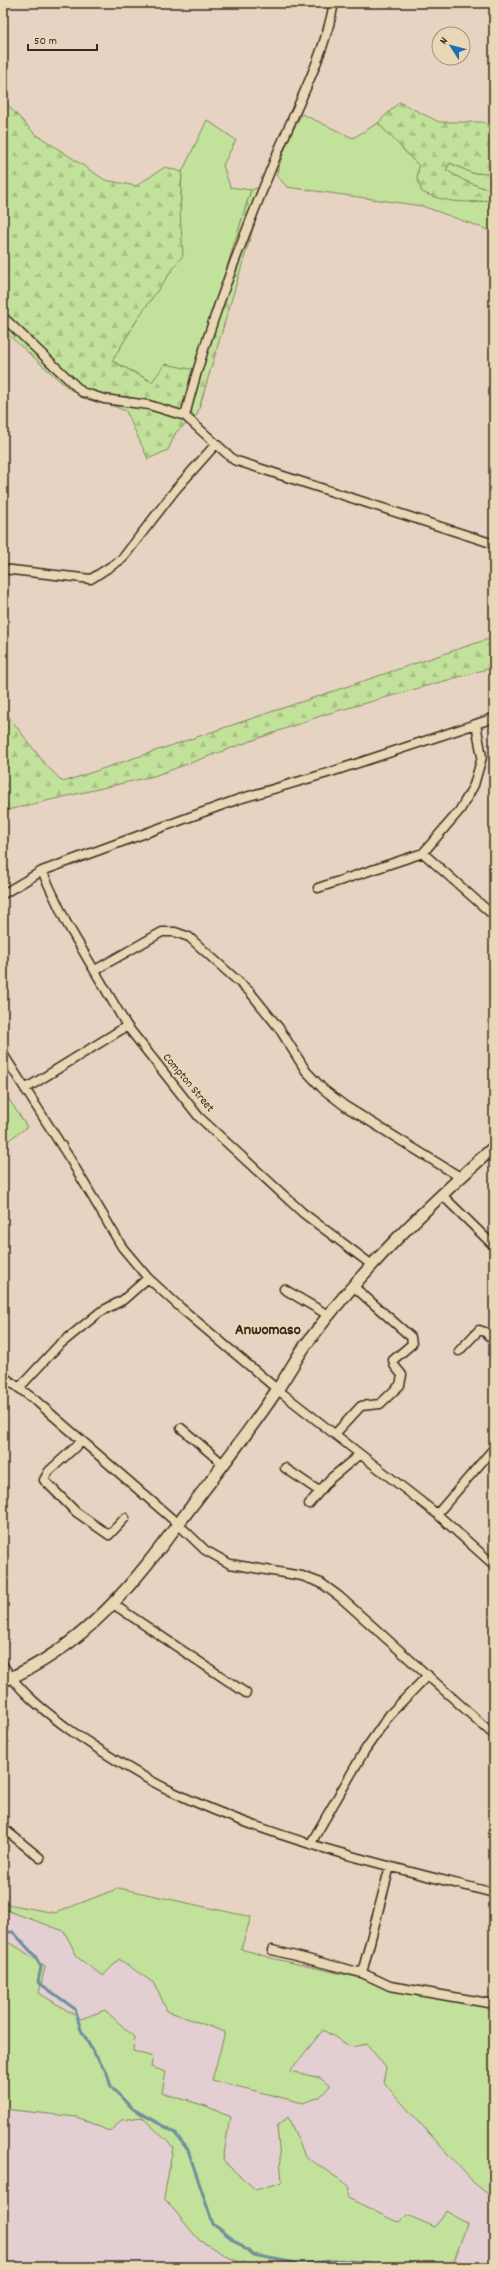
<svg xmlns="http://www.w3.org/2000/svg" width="497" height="2270" font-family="Dekko,sans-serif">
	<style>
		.built { fill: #e3cfd2 }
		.green { fill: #c2e29b; stroke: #7e865c }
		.forest { fill: url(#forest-firs); stroke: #7e865c }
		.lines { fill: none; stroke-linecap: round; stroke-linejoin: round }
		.stream { stroke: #6e909d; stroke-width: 3 }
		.street-casing { stroke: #3b2a1e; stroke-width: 11 }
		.secondary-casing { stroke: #3b2a1e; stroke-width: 14 }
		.street { stroke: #ead7b5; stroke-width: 8 }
		.secondary { stroke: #ead7b5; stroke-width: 11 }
		.labels { text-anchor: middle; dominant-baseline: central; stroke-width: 4; stroke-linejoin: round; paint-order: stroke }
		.street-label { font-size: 12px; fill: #3b2a1e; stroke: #ead7b5 }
		.district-label { font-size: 16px; font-weight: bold; fill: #3b2a1e; stroke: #ead7b5 }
	</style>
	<defs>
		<pattern id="forest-firs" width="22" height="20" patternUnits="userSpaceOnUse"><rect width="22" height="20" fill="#c2e29b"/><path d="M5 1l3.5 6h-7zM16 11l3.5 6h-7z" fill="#a8c285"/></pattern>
	</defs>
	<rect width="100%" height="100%" fill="#e7d3c2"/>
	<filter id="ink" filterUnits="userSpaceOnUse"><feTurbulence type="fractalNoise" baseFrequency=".025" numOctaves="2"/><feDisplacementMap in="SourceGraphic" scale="8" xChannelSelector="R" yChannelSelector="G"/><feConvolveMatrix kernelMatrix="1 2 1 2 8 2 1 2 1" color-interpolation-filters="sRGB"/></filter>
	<g filter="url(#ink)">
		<path class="built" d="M3,1905L494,2017V2267H3Z"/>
		<path class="green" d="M302,114L353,138L378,123L419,166L417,178L473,203L494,199V232L422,206L287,187L276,175L288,139Z
			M207,120L236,140L223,165L230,187L251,190L195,371L153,382L112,361L140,315L180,213L182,172Z
			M450,163L472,173L494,174V197L489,190L465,181L446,170Z
			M3,1090L27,1127L3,1144Z
			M119,1888L251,1917L241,1949L275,1959L494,2008V2199L474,2183L383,2082L386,2068L367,2044L351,2047L323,2030L290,2071L320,2078L330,2086L320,2097L303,2103L212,2080L225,2032L167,2011L155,1984L119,1959L103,1976L78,1958L64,1931L3,1909V1900L7,1904L55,1913Z
			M3,1940L19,1948L45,1967L39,1993L81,2019L105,2010L134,2037L133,2051L153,2057L151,2067L166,2072L162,2093L206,2106L230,2117L223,2161L256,2190L282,2182L277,2126L288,2117L305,2156L349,2186L348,2198L399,2223L407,2215L435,2227L446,2211L467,2224L452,2267H252L230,2258L199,2240L164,2198L173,2147L142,2117L121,2120L111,2132L77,2117L3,2109Z"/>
		<path class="forest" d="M3,100L34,133L105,180L136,186L165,167L182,172L180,213L183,255L140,315L112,361L152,382L165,364L195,370L251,190L257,188L263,195L197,415L176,432L168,450L148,459L126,411L69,389L3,330Z
			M399,102L439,122H483L494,128V174L472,173L450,163L446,170L465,181L489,190L494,199C469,204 445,203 422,192L417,178L419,166L378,123Z
			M494,637V667L323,715L154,776L3,811V709L45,764L63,782Z"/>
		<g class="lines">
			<path class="stream" d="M3,1932H13L35,1956L41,1967L38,1982L75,2009L81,2030L92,2050L107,2073L111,2087L133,2109L174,2132L188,2150L213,2224L253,2255L301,2264L341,2260L387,2265L392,2267"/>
			<defs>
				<path id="street" d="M3,317L82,392L104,399L149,405L185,416L234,460L494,544
					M185,416C207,328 241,243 275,159C296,107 324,58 334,3
					M3,569L91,579L122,559L176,489L216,444
					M423,853L494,916
					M42,871L66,922L127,1026L199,1117L303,1213L372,1265
					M318,888L423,853L460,810L474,785L482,757L476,724
					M3,894L42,871L239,799L331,772L494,718
					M95,970L162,932H175L189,937L250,992L279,1028L306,1071L323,1089L345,1106L460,1177
					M3,1054L70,1159L122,1247L148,1278L181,1308L278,1390L437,1514L494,1565
					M25,1089L127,1026
					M441,1194L494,1246
					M284,1289L328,1315
					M459,1351L479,1330L485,1332L494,1340
					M3,1376L35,1400L178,1524L205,1550L230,1564L302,1576L321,1583L340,1597L494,1735
					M19,1388L58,1346L100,1312L123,1300L148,1278
					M181,1428L223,1464
					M335,1434L361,1406L380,1404L400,1385L402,1375L394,1365L393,1360L412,1344L411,1337L353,1286
					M82,1441L49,1471L44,1480L76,1512L109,1535L125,1518
					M285,1468L319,1491
					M309,1504L330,1479L360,1454
					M437,1514L494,1448
					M113,1604L246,1693
					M3,1665C19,1692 46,1712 70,1730C102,1752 136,1774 171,1791C270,1839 388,1866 494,1893
					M3,1828L40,1858
					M311,1843L365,1750L390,1714L428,1675
					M272,1950L362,1973L390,1986L494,2004
					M362,1973L390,1866"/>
				<path id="secondary" d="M3,1681C90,1645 139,1576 194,1503C222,1466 251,1429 277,1390C289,1373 298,1354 311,1338C364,1267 428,1206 494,1147"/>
			</defs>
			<use href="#street" class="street-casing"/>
			<use href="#secondary" class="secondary-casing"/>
			<use href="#street" class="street"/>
			<use href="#secondary" class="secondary"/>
		</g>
	</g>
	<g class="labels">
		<g class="street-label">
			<text transform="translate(188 1083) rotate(50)">Compton Street</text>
		</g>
		<g class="district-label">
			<text x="268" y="1330">Anwomaso</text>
		</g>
	</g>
	<rect width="497" height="2270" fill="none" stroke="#ead7b5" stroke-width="16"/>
	<rect x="8" y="8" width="481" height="2254" fill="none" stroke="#3b2a1e" stroke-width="1.5" filter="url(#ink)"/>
	<g transform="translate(451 46) rotate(306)"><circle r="19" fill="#ead7b5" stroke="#a49279"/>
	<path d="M0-3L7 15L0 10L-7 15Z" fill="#1f6fb2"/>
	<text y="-6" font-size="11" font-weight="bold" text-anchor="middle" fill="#3b2a1e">N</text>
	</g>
	<path d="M28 44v6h69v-6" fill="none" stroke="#3b2a1e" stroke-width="2"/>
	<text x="34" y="44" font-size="12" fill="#3b2a1e" stroke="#ead7b5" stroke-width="3" paint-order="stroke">50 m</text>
</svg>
